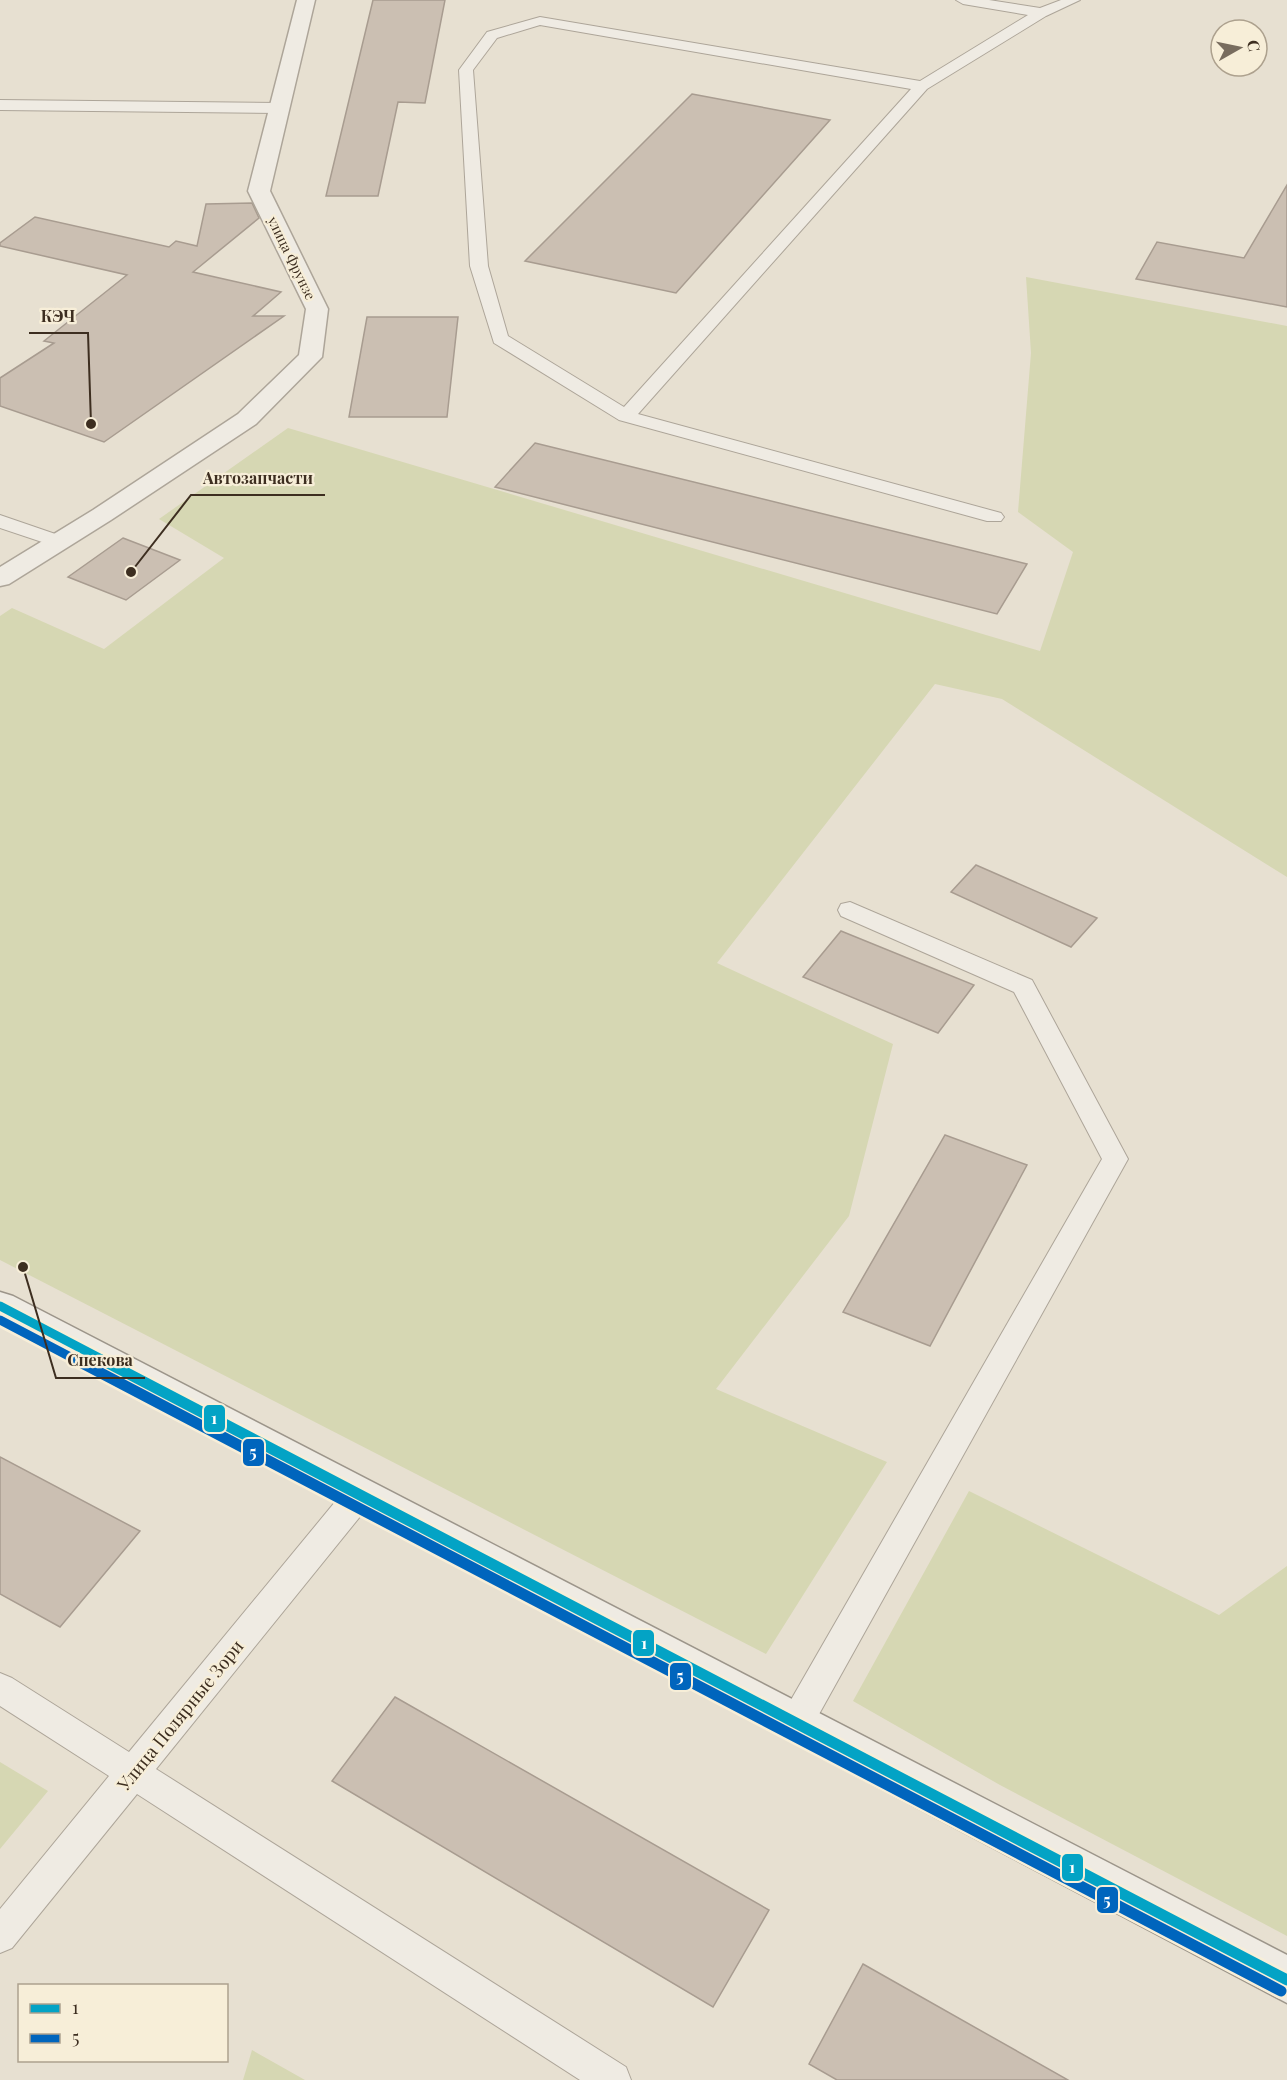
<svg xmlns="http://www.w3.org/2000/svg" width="1287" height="2080" font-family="'Playfair Display',serif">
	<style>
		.green { fill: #d6d7b3 }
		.building { fill: #cbbfb2; stroke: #a89c90; stroke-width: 1.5 }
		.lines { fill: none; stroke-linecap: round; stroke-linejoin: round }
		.lane-casing { stroke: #ada599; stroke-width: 2 }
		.street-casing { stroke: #ada599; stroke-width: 3 }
		.secondary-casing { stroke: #9c958a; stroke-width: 3 }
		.lane { fill: #efebe3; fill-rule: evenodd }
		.street { fill: #efebe3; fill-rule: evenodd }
		.secondary { fill: #efebe3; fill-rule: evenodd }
		.bus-1-far1-casing { stroke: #f7eed8; stroke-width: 14 }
		.bus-1-casing { stroke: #f7eed8; stroke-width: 16 }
		.bus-2-far1-casing { stroke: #f7eed8; stroke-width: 14 }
		.bus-2-casing { stroke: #f7eed8; stroke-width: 16 }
		.bus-1-far1 { stroke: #03a3c5; stroke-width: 9 }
		.bus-1 { stroke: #03a3c5; stroke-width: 11 }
		.bus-2-far1 { stroke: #0065bd; stroke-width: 9 }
		.bus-2 { stroke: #0065bd; stroke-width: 11 }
		.labels { text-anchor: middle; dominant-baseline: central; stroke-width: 4.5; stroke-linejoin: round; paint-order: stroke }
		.far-street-label { font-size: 14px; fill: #3d2e20; stroke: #f7eed8 }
		.near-street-label { font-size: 18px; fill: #3d2e20; stroke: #f7eed8 }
		.leader { fill: none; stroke: #3d2e20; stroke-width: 2 }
		.callout-dot { fill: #3d2e20; stroke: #f7eed8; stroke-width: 2 }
		.callout-label { font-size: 16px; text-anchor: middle; font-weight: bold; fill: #3d2e20; stroke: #f7eed8; stroke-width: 4.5; stroke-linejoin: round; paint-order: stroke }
		.line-badge { stroke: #f7eed8; stroke-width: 2 }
		.badge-label { font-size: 16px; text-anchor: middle; font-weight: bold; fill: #fff }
	</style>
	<rect width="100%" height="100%" fill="#e7e0d1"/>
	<path class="green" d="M1026,277L1287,326V877L1002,699L935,684L717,963L893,1044L849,1216L716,1389L887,1462L766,1654L0,1260V616L12,608L104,649L224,558L159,519L288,428L1040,651L1073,552L1018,512L1031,353Z
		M969,1491L1219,1615L1287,1566V1936L1000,1785L853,1701Z
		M0,1762L48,1791L0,1849Z
		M252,2050L305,2080H243Z"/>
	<path class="building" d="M373,0H445L425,103L398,102L378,196H326Z
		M692,94L830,120L676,293L525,261Z
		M1287,185V307L1136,279L1157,242L1244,258Z
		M252,203L259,218L193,272L281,292L253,316H284L104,442L0,406V378L54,343L44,341L127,275L0,246V243L35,217L169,247L176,241L197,246L206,204Z
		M367,317H458L447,417H349Z
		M535,443L1027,564L997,614L495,487Z
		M123,538L180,560L126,600L68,577Z
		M976,865L1097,918L1071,947L951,892Z
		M841,931L974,985L938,1033L803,977Z
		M945,1135L1027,1165L930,1346L843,1312Z
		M0,1457L140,1531L60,1627L0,1594Z
		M395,1697L769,1910L713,2007L332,1781Z
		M863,1964L1068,2080H837L809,2064Z"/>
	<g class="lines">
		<defs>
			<path id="lane" d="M956,0H989L1040,8L1061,0H1080L1046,16L927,89L638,414L1001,513L1004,517L1001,521H987L619,420L494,343L470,266L459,70L487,32L540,17L920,81L1028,15L963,4ZM540,25L911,89L624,407L508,336L488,266L473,70L497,38Z
				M0,100L279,103L287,108L279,113L0,110Z
				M0,515L67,538L70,542L67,546L60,548L0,528Z
				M850,902L1032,980L1128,1159L808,1734L796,1738L784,1734L780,1723L784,1712L1102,1159L1014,992L841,916L838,910L841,904Z
				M360,1481L371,1485L375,1494L371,1503L156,1769L626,2067L631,2080H580L137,1794L12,1948L0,1953V1909L109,1776L0,1706V1673L12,1678L129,1752L349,1485Z"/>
			<path id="street" d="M297,0H315L270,191L328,309L322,357L256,424L111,520L9,584L0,586V567L93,510L238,414L299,355L306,309L248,191Z"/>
			<path id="secondary" d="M0,1292L13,1296L1287,1955V2003L0,1323Z"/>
		</defs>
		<use href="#lane" class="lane-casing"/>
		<use href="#street" class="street-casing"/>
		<use href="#secondary" class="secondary-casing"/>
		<use href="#lane" class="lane"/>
		<use href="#street" class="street"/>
		<use href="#secondary" class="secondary"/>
		<defs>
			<path id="bus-1-far1" d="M0,1306L107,1362"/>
			<path id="bus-1" d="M104,1361L1287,1980"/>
			<path id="bus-2-far1" d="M0,1320L80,1362"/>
			<path id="bus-2" d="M78,1361L1281,1991"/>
		</defs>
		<use href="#bus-1-far1" class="bus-1-far1-casing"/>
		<use href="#bus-1" class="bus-1-casing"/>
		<use href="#bus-2-far1" class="bus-2-far1-casing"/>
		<use href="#bus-2" class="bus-2-casing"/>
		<use href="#bus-1-far1" class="bus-1-far1"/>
		<use href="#bus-1" class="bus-1"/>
		<use href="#bus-2-far1" class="bus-2-far1"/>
		<use href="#bus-2" class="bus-2"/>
	</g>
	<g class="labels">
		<g class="far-street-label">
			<text transform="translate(292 258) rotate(64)">улица Фрунзе</text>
		</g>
		<g class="near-street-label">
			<text transform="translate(180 1715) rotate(-51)">Улица Полярные Зори</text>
		</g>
	</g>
	<path class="leader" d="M91 424L88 333H29M131 572L191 495H325M23 1267L56 1378H145"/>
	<g class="callout-dot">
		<circle cx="91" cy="424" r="6"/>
		<circle cx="131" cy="572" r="6"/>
		<circle cx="23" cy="1267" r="6"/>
	</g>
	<g class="callout-label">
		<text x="58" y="322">КЭЧ</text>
		<text x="258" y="484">Автозапчасти</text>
		<text x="100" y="1366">Спекова</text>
	</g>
	<g class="line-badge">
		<rect x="203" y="1404" width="23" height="29" rx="6" fill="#03a3c5"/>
		<rect x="242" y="1438" width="23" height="29" rx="6" fill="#0065bd"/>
		<rect x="632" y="1629" width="23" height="28" rx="6" fill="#03a3c5"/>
		<rect x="669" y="1662" width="23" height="29" rx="6" fill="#0065bd"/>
		<rect x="1061" y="1853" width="23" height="29" rx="6" fill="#03a3c5"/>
		<rect x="1096" y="1886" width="23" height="28" rx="6" fill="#0065bd"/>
	</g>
	<g class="badge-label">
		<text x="214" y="1424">1</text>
		<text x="253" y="1458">5</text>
		<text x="644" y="1649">1</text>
		<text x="680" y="1682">5</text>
		<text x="1072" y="1873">1</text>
		<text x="1107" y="1906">5</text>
	</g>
	<rect x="18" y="1984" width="210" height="78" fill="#f7eed8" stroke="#ada18e" stroke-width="1.5"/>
	<rect x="30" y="2004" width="30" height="9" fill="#03a3c5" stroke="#ada18e" stroke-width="1.5"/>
	<text x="72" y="2014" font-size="18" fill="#3d2e20">1</text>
	<rect x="30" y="2034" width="30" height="9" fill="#0065bd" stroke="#ada18e" stroke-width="1.5"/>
	<text x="72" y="2044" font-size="18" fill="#3d2e20">5</text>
	<g transform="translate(1239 48) rotate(81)"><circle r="28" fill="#f7eed8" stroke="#ada18e" stroke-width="1.5"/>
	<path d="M0-4.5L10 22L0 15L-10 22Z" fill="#786c5e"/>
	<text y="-9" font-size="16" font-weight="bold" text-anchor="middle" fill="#3d2e20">С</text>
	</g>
</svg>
